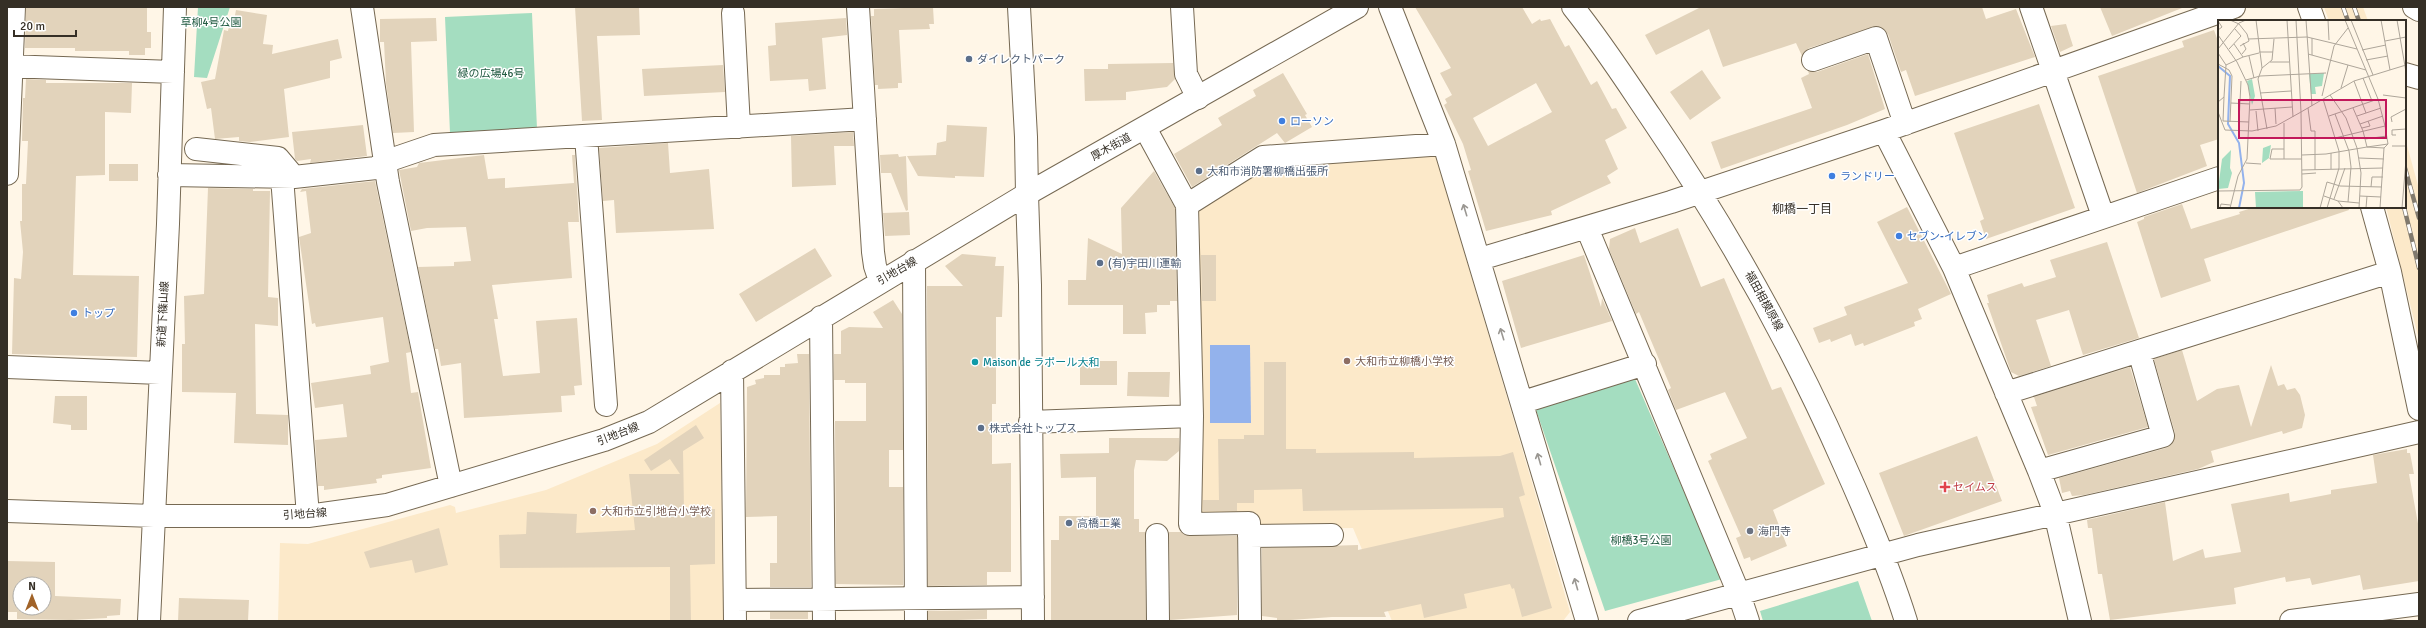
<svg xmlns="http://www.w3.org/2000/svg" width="2426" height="628" font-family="Signika,'Noto Sans JP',sans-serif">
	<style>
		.built { fill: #fce9c9 }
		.green { fill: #a4ddc0 }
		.water { fill: #93b2ec }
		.building { fill: #e2d3bb; fill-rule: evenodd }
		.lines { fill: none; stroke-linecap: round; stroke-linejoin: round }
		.minor-casing { stroke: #766953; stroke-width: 24 }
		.major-casing { stroke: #766953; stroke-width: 24 }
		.minor { stroke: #fff; stroke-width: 22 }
		.major { stroke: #fff; stroke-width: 22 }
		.rail-casing { stroke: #817a6e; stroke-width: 4.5 }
		.rail { stroke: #fff; stroke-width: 3; stroke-dasharray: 9; stroke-linecap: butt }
		.oneway { stroke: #9a9792 }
		.service-dot { fill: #5c6f8a; stroke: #fff; stroke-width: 1.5 }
		.shop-dot { fill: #3f7fe0; stroke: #fff; stroke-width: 1.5 }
		.education-dot { fill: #8d6e63; stroke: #fff; stroke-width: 1.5 }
		.culture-dot { fill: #0f9aa8; stroke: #fff; stroke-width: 1.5 }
		.health-dot { fill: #e0444e; stroke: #fff; stroke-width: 1.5 }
		.worship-dot { fill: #6b7280; stroke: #fff; stroke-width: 1.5 }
		.labels { text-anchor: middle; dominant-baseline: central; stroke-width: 3; stroke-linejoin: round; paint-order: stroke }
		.park-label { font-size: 11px; fill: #235c43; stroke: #fff }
		.service-label { font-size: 11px; fill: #4e5e75; stroke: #fff; text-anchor: start }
		.shop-label { font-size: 11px; fill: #366cbe; stroke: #fff; text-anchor: start }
		.street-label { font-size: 11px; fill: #352f26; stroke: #fff }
		.education-label { font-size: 11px; fill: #785e54; stroke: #fff; text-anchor: start }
		.culture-label { font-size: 11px; fill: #0d838f; stroke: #fff; text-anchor: start }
		.health-label { font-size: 11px; fill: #be3a42; stroke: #fff; text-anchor: start }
		.worship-label { font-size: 11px; fill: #5b616d; stroke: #fff; text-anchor: start }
		.neighbourhood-label { font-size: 12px; fill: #352f26; stroke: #fff }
		.inset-river { fill: none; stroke: #93b2ec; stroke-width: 2 }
		.inset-road { fill: none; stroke: #aea69a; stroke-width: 1 }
		.view { fill: #c2185b; fill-opacity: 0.15; stroke: #c2185b; stroke-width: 2 }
		.inset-edge { fill: none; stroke: #352f26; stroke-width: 2 }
	</style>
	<rect width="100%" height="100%" fill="#fff6e7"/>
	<path class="built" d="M2324,7H2363L2368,21H2329Z
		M2405,138L2419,189V340L2386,207H2405Z
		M1428,151L1436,156L1570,612L1563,621H1392L1353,528L1254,529L1204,519L1198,512L1197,210L1250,172L1288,161Z
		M720,403L724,621H278L280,543L308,544L450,505L455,507L456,513L546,490L657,444Z"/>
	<path class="green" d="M198,7H230L207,78L194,77Z
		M532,13L537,129L450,133L445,17Z
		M1635,379L1722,579L1605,611L1535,407Z
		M1858,581L1872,621H1763L1760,611Z"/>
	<path class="water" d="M1210,345H1250L1251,423H1210Z"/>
	<path class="building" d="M26,7H147V32H151V48H145V55H129V51H75V48H25Z
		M575,7H639L640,35L597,36L602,120L582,121Z
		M933,7L934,24H929L930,29L899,30L902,83H898V88L878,89V85H875L871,16H874V9Z
		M1415,7H1522L1532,24L1540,19L1541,21L1550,19L1565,47L1569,45L1591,85L1597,81L1612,109L1616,108L1627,128L1605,140L1618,169L1607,176L1611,183L1551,211L1552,215L1486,231L1468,171L1471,170L1463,144L1444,105L1447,103L1445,99L1452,95L1440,73L1451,68ZM1536,83L1552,112L1488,146L1473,118Z
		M1701,7H1982L1986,19L2016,9L2035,57L1915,96L1906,70L1901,72L1888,34L1878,26L1809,48L1802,56L1796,43L1723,67L1709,29L1656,55L1645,35Z
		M2100,7H2182V8L2112,36Z
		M236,10L267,15L263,44L273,45L272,54L338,39L342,58L330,61V78L284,89L289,137L250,142L239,141V137L215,139L211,108L207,109L201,82L215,79L224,30L228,31L230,19L234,20Z
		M436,18L437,41L411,42L414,132L393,133L386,83L384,42H380V19Z
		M846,18L847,35L822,38L826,89L809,91L808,79L770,81L768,46L776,45L775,23Z
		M2066,24L2073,46L2060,52L2051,26Z
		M2214,30L2219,44V139L2200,145L2207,166L2137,193L2098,76L2184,47L2182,41Z
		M1868,54L1885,109L1847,125L1721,169L1711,142L1812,108L1801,78L1809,74L1808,71L1817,72Z
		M1173,63L1175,79L1167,87L1126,92V100L1085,101L1084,69H1108V64Z
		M723,65L725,92L644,96L642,69Z
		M1702,70L1721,98L1690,120L1670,92Z
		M1283,73L1307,114L1305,115L1312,127L1285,143L1277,133L1192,187L1174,154L1222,125L1218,118L1256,96L1253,90Z
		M26,79L46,80V83H132L131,113L105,112V175L76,176L73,275L139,276L137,357L12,354L14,278L21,279L23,252L20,221H22V184H26L28,141H22L23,98H25Z
		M2039,104L2075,208L1986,239L1980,221L1984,219L1954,133Z
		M363,125L367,156L310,163L311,159L297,161L295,159L292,132Z
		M947,125L987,127L984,177L955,176V178L918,176L907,156L936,155L937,143L946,141Z
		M853,132L854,146H834L836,185L792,187L791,136Z
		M668,143L670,173L709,169L714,229L616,233L614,200L603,201L599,148Z
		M898,154L899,157L906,156L908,210L906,211L891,173H881L880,155Z
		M484,155L488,179L505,178V188L574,183L572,155H575L579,222H568L572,278L492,285L498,319H494L503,376L540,373L536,321L577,318L582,385L574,386L575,395L561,396L562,412L464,418L461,363L441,366L438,349H435L418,267L454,266V262L471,261L466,227L427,228L411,231L399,170L417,167L419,163Z
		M109,164H138V181H109Z
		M1154,171L1175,208L1177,301H1170V305H1157V312L1145,313L1146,334H1123V305H1068V280H1086L1088,238L1122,254L1121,208Z
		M375,181L411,352L406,353L411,393L418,392L431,468L382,475V478L376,479L377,483L324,490V486H318L315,440L347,437L343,404L315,408L311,383L371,374L370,366L389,362L383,317L316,327L315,323L312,324L299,237L311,233L306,191L300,192L302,189Z
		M208,188L253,189V191H270L268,297L278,298V326L255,324L256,414L288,415V445L234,443L236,393L182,392V344H185L184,296L204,294Z
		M2182,204L2191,229L2240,214L2239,212L2255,207H2348L2349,210L2204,259L2211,281L2161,298L2137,222L2144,219V217Z
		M1907,207L1951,294L1918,309L1922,319L1914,322L1915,326L1864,346L1863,343L1855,346L1851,334L1831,342L1830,339L1819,343L1813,328L1847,315L1844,307L1908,283L1877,222Z
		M909,212L910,235L885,236L883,213Z
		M1635,228L1640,243L1678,228L1701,287L1724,278L1772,390L1781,387L1825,484L1773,510L1787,546L1751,561L1750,557L1744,559L1736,538L1741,536L1708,461L1712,459L1710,454L1747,438L1725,392L1676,410L1668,390L1671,388L1639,312L1636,314L1609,249L1610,239Z
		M2107,242L2139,338L2083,355L2069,310L2036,320L2051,366L2019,376L2011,372L1987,303H1989L1987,295L2022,283L2024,287L2056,277L2050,260Z
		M815,248L832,276L756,322L739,294Z
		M962,254L996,257L995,266H1004L1002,317H996V404H992V464L1011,463V572H987V585L928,586L927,286H963L945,266Z
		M1201,255H1216V301H1202Z
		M1584,255L1601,307L1602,298L1612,321L1521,348L1502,281Z
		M893,300L902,314L903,450H889V487H903V585L836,584L835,421H866V383H845V380H834V354H841V331L849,327L883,328L873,312Z
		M2182,350L2197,401L2217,389L2239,385L2251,427L2271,365L2278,386L2284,384L2287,390L2295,388L2300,395L2305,415L2302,428L2283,434L2282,431L2211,451L2214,462L2198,469L2084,495L2072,496L2070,491L2062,493L2059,478L2166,448L2172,444L2175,433L2154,359Z
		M797,354H809L811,587H770V563H777V516L746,517L747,387L756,384L755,380L764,378V375H780V367H785V364L798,363Z
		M1080,361H1117V385H1080Z
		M1264,362H1286V449H1316V453L1414,452V458L1500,456L1513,452L1525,495L1519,497L1552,608L1522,617L1514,588L1512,589L1510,584L1464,594L1467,608L1424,618L1421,604L1384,612L1386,617H1332L1277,621V618L1262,616V548L1358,545V550L1504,517L1503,508L1303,511L1302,489L1254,490V503H1237V511H1203V500H1219L1218,439H1244V435H1264Z
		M2130,367L2148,427L2048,455L2031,407L2037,406L2034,397Z
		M1128,372H1170L1169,397L1127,396Z
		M55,396H87V430H71V425L53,423Z
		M696,425L704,438L683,451L684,509H715V564L690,565L691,621H670V567L500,568L499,535L526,534L527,512L577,514L576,533L635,530L629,474H680L670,459L651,471L644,460Z
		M1977,436L2002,501L1904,536L1879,473Z
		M1109,438H1179V451L1167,461L1136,460L1134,470V519H1139V532H1145L1146,621H1051V540H1059V516H1096V477L1061,478L1060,454L1109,453Z
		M2407,449V453H2410L2414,474H2409L2419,529V581L2363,590L2360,575L2312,585L2310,578L2286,582L2285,577L2234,588L2236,604L2110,620L2102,574H2098L2092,528H2088L2087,520L2165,502L2173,561L2203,549L2205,558L2241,552L2231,504L2289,493L2290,502L2331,494V490L2377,483L2373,455Z
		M439,528L448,565L415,573L412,560L370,568L364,552Z
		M1169,532H1181L1190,536H1237V615L1170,620Z
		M7,561L55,562V596L121,599L120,615L107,616V618L71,620L17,619V612H7ZM20,584H44V608H20Z
		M179,598L249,600L248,621H178Z
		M987,610V619L928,621V611Z
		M770,612H808V619H770Z"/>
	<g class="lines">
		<defs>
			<path id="minor" d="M362,7L388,182L451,486
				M858,7L873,252L875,266L880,281
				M1182,7L1186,74L1198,98
				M1390,7L1444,144L1587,621
				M1573,7C1601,42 1625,79 1650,116C1726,228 1790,341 1844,464C1867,515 1889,567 1906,621
				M2031,7L2103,216
				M2309,7L2314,21
				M2414,7L2419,10
				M733,13L739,127
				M1813,60L1876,38L1905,124
				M7,66L173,72
				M2405,74L2419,78
				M1145,128L1187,205L1192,416L1190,524L1249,523L1250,621
				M1884,131L1954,268L2039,471L2055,513L2080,621
				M586,136L606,405
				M196,149L278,158L294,177
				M7,174L14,7
				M169,175L294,177L376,168L384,162L434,145L865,119
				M282,177L308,516
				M1187,205L1263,157L1444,144
				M2372,207L2390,272L2419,409
				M1587,228L1739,594L1748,621
				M1480,259L1671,202L1884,131L2234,7
				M914,261L916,621
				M1954,268L2219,178
				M821,317L824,621
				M7,367L160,373
				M732,371L735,621
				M2006,393L2390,272
				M1523,402L1645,364
				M1030,422L1192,416
				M2039,471L2163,436L2139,351
				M7,511L154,516H308L387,505L604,440L649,422L1027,194L1030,285L1033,621
				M1157,535L1158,621
				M1249,536L1332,535
				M735,600L1033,597
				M149,621L168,224L175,7
				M1639,621L1918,545L2419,432
				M2291,621L2419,604"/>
			<path id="major" d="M1019,7L1026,137L1027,194L1357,7"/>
		</defs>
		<use href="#minor" class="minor-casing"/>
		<use href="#major" class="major-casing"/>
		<use href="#minor" class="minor"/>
		<use href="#major" class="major"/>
		<defs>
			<path id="rail" d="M2343,7L2348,21
				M2354,7L2359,21
				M2405,168L2419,218
				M2404,207L2419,268"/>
		</defs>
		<use href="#rail" class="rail-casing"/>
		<use href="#rail" class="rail"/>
	</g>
	<defs><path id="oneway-shaft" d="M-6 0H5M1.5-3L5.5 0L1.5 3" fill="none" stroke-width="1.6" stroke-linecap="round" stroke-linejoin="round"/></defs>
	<g class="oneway">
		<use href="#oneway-shaft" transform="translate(1465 210) rotate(-107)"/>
		<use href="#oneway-shaft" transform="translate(1502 334) rotate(-107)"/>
		<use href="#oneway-shaft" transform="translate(1539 459) rotate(-106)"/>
		<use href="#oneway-shaft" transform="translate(1576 584) rotate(-106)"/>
	</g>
	<g class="service-dot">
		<circle cx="969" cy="59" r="4"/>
		<circle cx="1199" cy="171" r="4"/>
		<circle cx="1100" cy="263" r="4"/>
		<circle cx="981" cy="428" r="4"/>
		<circle cx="1069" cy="523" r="4"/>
	</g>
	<g class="shop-dot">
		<circle cx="1282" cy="121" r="4"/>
		<circle cx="1832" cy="176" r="4"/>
		<circle cx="1899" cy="236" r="4"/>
		<circle cx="74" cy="313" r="4"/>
	</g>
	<g class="education-dot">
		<circle cx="1347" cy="361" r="4"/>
		<circle cx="593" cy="511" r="4"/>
	</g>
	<circle class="culture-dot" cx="975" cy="362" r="4"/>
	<path class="health-dot" d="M1943 481h4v4h4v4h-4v4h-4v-4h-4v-4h4z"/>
	<circle class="worship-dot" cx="1750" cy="531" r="4"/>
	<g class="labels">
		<g class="park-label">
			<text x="211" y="22">草柳4号公園</text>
			<text x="491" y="73">緑の広場46号</text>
			<text x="1641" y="540">柳橋3号公園</text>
		</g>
		<g class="service-label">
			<text x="977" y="59">ダイレクトパーク</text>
			<text x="1207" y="171">大和市消防署柳橋出張所</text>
			<text x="1108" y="263">(有)宇田川運輸</text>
			<text x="989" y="428">株式会社トップス</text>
			<text x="1077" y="523">高橋工業</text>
		</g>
		<g class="shop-label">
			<text x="1290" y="121">ローソン</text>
			<text x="1840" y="176">ランドリー</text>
			<text x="1907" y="236">セブン-イレブン</text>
			<text x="82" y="313">トップ</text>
		</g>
		<g class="street-label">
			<text transform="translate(1111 147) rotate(-29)">厚木街道</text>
			<text transform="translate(897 271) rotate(-30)">引地台線</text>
			<text transform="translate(1764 301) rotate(61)">福田相模原線</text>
			<text transform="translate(163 314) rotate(-87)">新道下篠山線</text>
			<text transform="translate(618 434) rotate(-21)">引地台線</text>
			<text transform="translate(305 514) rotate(-4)">引地台線</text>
		</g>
		<g class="education-label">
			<text x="1355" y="361">大和市立柳橋小学校</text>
			<text x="601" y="511">大和市立引地台小学校</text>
		</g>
		<g class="culture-label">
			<text x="983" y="362">Maison de ラポール大和</text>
		</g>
		<g class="health-label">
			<text x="1953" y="487">セイムス</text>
		</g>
		<g class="worship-label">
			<text x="1758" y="531">海門寺</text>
		</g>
		<g class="neighbourhood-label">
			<text x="1802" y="209">柳橋一丁目</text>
		</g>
	</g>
	<g transform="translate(2218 20)">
		<rect width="188" height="188" fill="#fff6e7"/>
		<path d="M106,53L104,66L97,67L98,74H93L91,54ZM34,59L37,76L34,85L29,61ZM53,125L51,138L44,143L45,128ZM13,130L12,148L14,153L10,168L0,169L4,139ZM85,171V188H38L37,172Z" fill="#a4ddc0"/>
		<path class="inset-river" d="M0,46L12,56L10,104L21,123L26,163L21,188"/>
		<path class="inset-road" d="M12,0L21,4L29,14L31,21L22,26M38,0L44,48M69,0L75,97M78,0L83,92L136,61L188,45M88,0L94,86M110,0L111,20M127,0L160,79L167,106L170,124L166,128L162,188M133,0L155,55M163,0L172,50M179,0L188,52M0,1L4,7L0,10M0,15L19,42L30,65L32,77L29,139L20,156L12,188M94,18V35M30,19L89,17L139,29M167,21L188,17M16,24L25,37M0,29L21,3L28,0M11,29L23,16L17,9M144,30L168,25M41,32H55M0,33L8,45M24,34L28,29L25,23M90,34L148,50M31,36L36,58M148,40L170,36M52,42H71M0,44L11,50L14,56L12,102M145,58L154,81M28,60L42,56L108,53M136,61L148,93M123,68L130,45M42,73L73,71M112,75L128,98L139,128L143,153L141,188M165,75L188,78M104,76L116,26L130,8M6,77L5,101L31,102M105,79L121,131V148L109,188M0,82L6,77L8,45L25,37L41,33M13,83L32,84M57,88L58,104M90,88L93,111H97V150M32,90L74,87M38,91L40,111M0,92L7,110L34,111L58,106L83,92L84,167L82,170L0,171M117,94L131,131L133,147L130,182M111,96L160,79M139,96L163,88M21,102L23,61M174,102L173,97L188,89M66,103V139M142,104L165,96M144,108L152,106L150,101M49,109L40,59L44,48L54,40L56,19M178,115H174V110L188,109M84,118H117L167,106M147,119L169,116M174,126H188M166,128L149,127L170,124M66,129H54L52,139H84M113,133V149M84,135L108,134L149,127L145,111L135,88M141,138L166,139M28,143L43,144M84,150L165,148M84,154L98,153M153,167L154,157H165M106,176L120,181L125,188M142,176L163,177M116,179L127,148M120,181L141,183M2,188L3,184L12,185M102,188L109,162L122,166L164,167M148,188L149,176M184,188L188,140"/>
		<path class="view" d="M21,80H168V118H21Z"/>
		<rect width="188" height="188" class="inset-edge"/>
	</g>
	<rect width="2426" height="628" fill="none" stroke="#352f26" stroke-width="16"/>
	<g transform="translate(32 596)"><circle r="19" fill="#ffffff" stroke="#aeaca8"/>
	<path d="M0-3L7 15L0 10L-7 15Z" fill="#a16328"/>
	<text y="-6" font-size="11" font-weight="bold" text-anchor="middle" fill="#352f26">N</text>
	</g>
	<path d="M14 30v6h62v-6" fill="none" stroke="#352f26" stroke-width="2"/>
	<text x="20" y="30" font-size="12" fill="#352f26" stroke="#ffffff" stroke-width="3" paint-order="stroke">20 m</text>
</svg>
